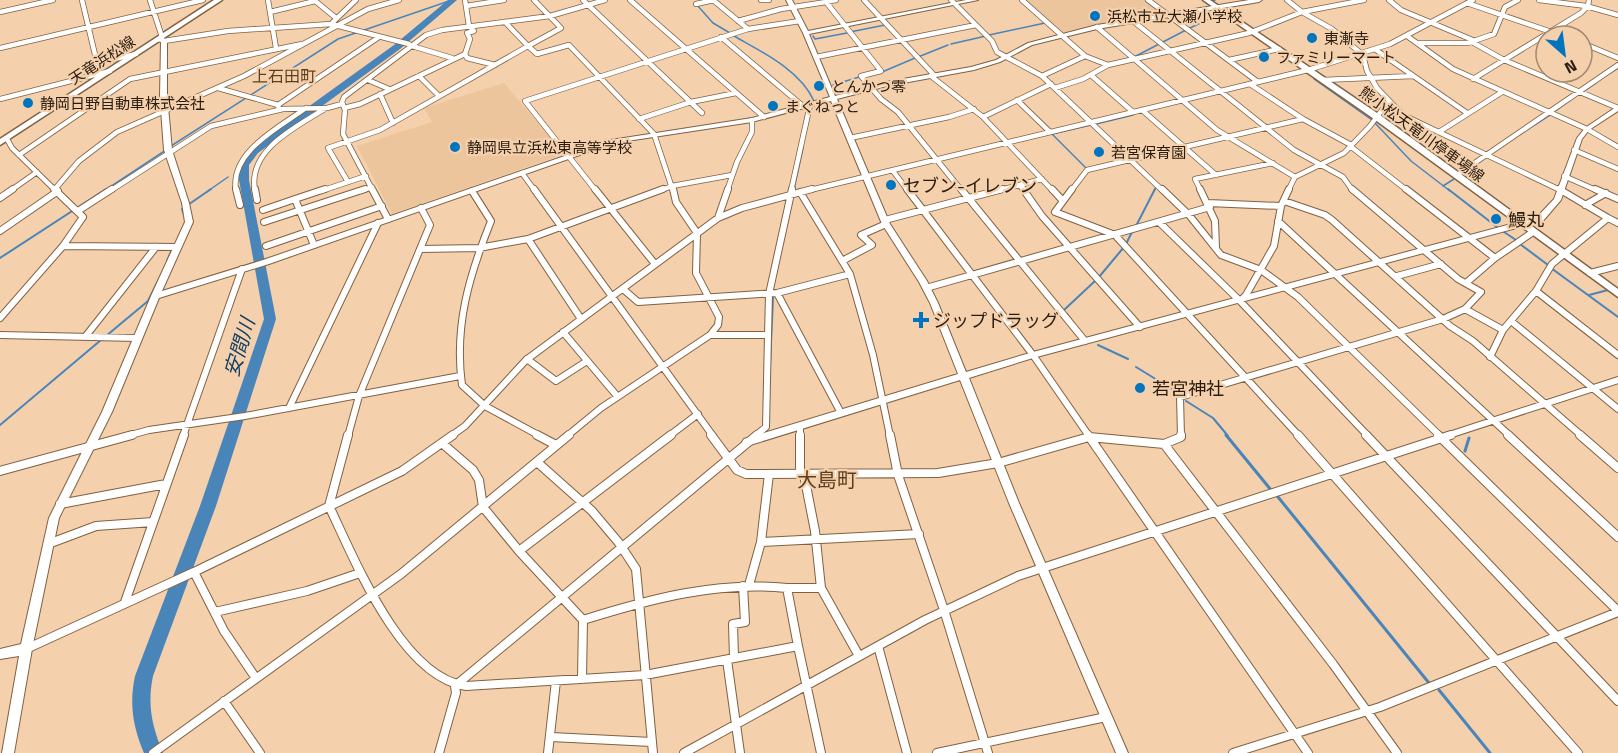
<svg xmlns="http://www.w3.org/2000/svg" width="1618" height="753" font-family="'Titillium Web','Noto Sans JP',sans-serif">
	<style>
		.built { fill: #edc59c }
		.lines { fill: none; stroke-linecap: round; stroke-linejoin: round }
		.stream-far2 { stroke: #4a85ba; stroke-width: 1.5 }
		.stream-far1 { stroke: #4a85ba; stroke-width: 2 }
		.stream { stroke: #4a85ba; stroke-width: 3 }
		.river { fill: #4a85ba; fill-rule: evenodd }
		.minor-far2-casing { stroke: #806141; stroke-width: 6 }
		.minor-far1-casing { stroke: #806141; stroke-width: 8 }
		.minor-casing { stroke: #806141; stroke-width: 10 }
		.tertiary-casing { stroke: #806141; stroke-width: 2 }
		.secondary-casing { stroke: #806141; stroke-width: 3 }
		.primary-casing { stroke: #806141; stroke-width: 3 }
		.minor-far2 { stroke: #fff; stroke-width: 4.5 }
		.minor-far1 { stroke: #fff; stroke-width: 6 }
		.minor { stroke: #fff; stroke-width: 8 }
		.tertiary { fill: #fff; fill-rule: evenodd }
		.secondary { fill: #fff; fill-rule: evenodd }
		.primary { fill: #fff; fill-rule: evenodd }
		.poi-dot { fill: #0074be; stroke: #f4d0ad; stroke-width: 2 }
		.labels { text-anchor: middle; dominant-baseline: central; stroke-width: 4.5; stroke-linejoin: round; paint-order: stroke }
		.far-poi-label { font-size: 15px; fill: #291c0e; stroke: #f4d0ad; text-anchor: start }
		.far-street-label { font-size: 15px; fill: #291c0e; stroke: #f4d0ad }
		.far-neighbourhood-label { font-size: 16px; fill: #5c3f1f; stroke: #f4d0ad }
		.poi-label { font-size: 18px; fill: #291c0e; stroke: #f4d0ad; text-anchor: start }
		.water-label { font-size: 20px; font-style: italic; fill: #144064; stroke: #f4d0ad }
		.neighbourhood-label { font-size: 20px; fill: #5c3f1f; stroke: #f4d0ad }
	</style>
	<rect width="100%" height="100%" fill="#f4d0ad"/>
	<path class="built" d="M1024,0H1145L1161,13L1062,33Z
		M504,83L564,154L392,214L357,146L432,122L424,108Z"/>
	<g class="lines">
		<path class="stream-far2" d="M1212,1L1215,0
			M697,5L713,23L730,33
			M1190,28L1221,13
			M850,32L885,25
			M989,35L1045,23
			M734,36C762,52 800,70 814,101
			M813,36L815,39L847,33
			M951,44L986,36
			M1136,56L1186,30
			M918,57L948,45
			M882,72L915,58
			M1610,73L1618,68
			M1314,79L1372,120
			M833,85L859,77
			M1583,92L1596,83
			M1554,112L1579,94
			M1375,123L1411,161L1450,191
			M1096,124L1133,115
			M1519,135L1550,115
			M171,146L338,39L452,0
			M1086,168L1052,134L1091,125
			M1443,186L1454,179
			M794,189L803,148
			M104,191L166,150
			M208,191L228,177
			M1154,191L1156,187"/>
		<path class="stream-far1" d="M1448,189L1497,227
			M184,215L182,209L211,189
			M1136,226L1155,189
			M1504,232L1516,240
			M1126,244L1132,232
			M1520,244L1548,265
			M0,258L106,189
			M167,261L173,247
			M1551,268L1618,317
			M1099,277L1124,247
			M1589,295L1608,290
			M1064,310L1095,281
			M1067,314L1071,319
			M106,336L148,301L160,277
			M1098,345L1128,359
			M770,366L773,297
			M1136,367L1180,394
			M1186,401L1213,418L1228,436
			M0,425L101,340"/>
		<path class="stream" d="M1226,435L1271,490
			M1465,451L1469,438
			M1278,497L1429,683
			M1439,690L1490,753"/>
		<path class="river" d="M448,0H457L400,49L258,153L249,165V180L276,319L216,506L153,676C147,705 152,726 163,753H144C133,727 129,704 135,676L200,506L264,319L239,180V165L250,149L394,45Z"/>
		<defs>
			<path id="minor-far2" d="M82,0L97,63L136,54
				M150,0L162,37
				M268,0L276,48
				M314,0L336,18
				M465,0L469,26L474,31L467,33L470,39L465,54L467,58L495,65
				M534,0L561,28L528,46L537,54L569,45L654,134L673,191
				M583,0L702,113
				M630,0L764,117
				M713,0L748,29
				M761,0H769
				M836,0L826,2L881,71L861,76L881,99L898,112L962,191
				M864,0L934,75
				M951,0L992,41L997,52L1042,76L1163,191
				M1022,0L1085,56L1108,65
				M1148,0L1258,82
				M1287,0L1302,12L1364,0
				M1389,0L1401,10L1475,41
				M1539,0L1586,6L1618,15
				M1467,3L1563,36
				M696,4L714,0
				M466,6L504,0
				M0,12L53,0
				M270,12L315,1
				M738,21L781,9L826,2
				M1133,21L1294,150L1343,177L1353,191
				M331,24L356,0
				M1097,27L1217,130L1295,177
				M1407,36L1453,69L1587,129L1618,147
				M721,37L804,107
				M164,41L228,31L331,24L409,44
				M1472,42L1504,60L1618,108
				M1418,43H1468L1494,34L1505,7L1518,0
				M1582,43L1618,58
				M412,46L452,58
				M0,48L203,0
				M1376,50L1467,113
				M816,57L976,25
				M1229,60L1279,49
				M419,76L439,96
				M931,76L983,117L1053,191
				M1042,76L1085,56
				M1092,76L1133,112
				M1473,79L1581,13L1588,6L1589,0
				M368,80L389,89
				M1323,80L1413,76
				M1250,84L1303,119
				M218,88L278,105
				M1055,88L1083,79L1108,65L1249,33L1302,12L1332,29L1363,55L1367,71L1377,88L1403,115L1562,191
				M380,94L393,123
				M0,99L110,71
				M1017,100L1050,132
				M344,108L360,104L465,54
				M279,109L278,105L379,37
				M1142,110L1216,175
				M983,117L1051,84
				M639,119L691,102L736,93
				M1439,132L1502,92
				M850,138L949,117L974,109
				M7,139L12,148L56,191
				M1350,146L1408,191
				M1574,150L1618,169
				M19,155L130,79L302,44
				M893,171L908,191
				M522,173L535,191
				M1457,175L1618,65
				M1564,176L1598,191
				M348,182L328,148L380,130L528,46L505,22
				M1020,185L1024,191
				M55,189L79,161L117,132L244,76L368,9L399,0
				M10,191L37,172
				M110,191L211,126L283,109L327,108L342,104
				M236,191C229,152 280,127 306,108
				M255,191C247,149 297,127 326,108
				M321,191L366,176
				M361,191L372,187
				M373,191L343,134L345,110L342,102L344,97L426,35L442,30L550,16L605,0
				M596,191L525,101L748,29L800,21
				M659,191L672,186L732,175
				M727,191L737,162L752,132V120
				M791,191L810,105
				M806,191L1308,70L1390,44L1473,0
				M997,191L1042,179
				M1071,191L1087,170L1303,119L1351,145
				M1201,191L1195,179L1273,163
				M1288,191L1295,177L1344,153L1370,126L1388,102"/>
			<path id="minor-far1" d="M236,189L240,205
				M255,189L257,200
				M372,189L388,219
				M534,189L713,436
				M595,189L655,264
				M673,189L676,202L697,233L696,273L719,317L718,325L710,335
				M907,189L1033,355L1089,436
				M961,189L1085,341
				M1023,189L1042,216L1140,327
				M1052,189L1063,201
				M1072,189L1055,212L1115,235L1299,436
				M1162,189L1189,215L1221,255L1261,270L1298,297L1440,436
				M1200,189L1215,221L1216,248
				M1406,189L1495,258
				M1559,189L1608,218
				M1595,189L1618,199
				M472,191L491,221C469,276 454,326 462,385L485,406L540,436
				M800,192L850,274L873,355L890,436
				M0,198L13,189
				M1284,201L1325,215L1332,220L1450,326L1473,341L1582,436
				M1208,203L1281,206
				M1585,205L1606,193
				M263,210L295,199
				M78,211L112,189
				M718,218L728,189
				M885,220L1003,189
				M1278,221L1510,436
				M264,222L365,189
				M1160,223L1240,301L1368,436
				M0,231L58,191
				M528,239L581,319
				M314,245L295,199L325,189
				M63,246L178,247
				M266,246L382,206
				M420,249L479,248L528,239L663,189
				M842,261L872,245L861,235L886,224
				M1590,273L1618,266
				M1397,276L1441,264
				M1466,283L1495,258L1533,232
				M926,288L1210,207
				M623,289L638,302L777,293L841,413
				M1536,291L1618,355
				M777,293L850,274
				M1240,301L1246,295L1274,246L1281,206L1289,189
				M1465,309L1503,330L1536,291L1552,264L1608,218L1618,223
				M0,318L63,246L83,217L54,189
				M1511,321L1618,409
				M563,332L617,396
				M0,335L137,338
				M85,337L156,247
				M1490,357L1503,330
				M527,359L556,381L587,361
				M289,408L378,223
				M800,427V436
				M127,436L149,430L245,416L460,376
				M183,436L242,269
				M348,436L359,396L430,225L421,208
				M451,436L465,426L526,360L718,218L742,208L812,189
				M567,436L601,408L710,335H768L769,294L792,189
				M669,436L698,414
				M755,436L766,427L768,335
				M1181,436L1180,397L1443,319L1465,309L1481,292L1458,279L1352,189
				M1446,436L1618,380"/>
			<path id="minor" d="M348,435L329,506C354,558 401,677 466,686L645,675L798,646L821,753
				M537,435L556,445
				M711,435L737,470L746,474L938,473L998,463L1089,437L1164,444L1181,437V435
				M800,435V472L804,475L815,531L821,588
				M890,435L898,475L944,610L988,753
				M1088,435L1308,753
				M1298,435L1578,753
				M1366,435L1618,701
				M1438,435L1618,611
				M1508,435L1618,537
				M1580,435L1618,468
				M443,444L473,470L479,480L483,507L519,551L583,620L582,678
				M1164,444L1333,664L1397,753
				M537,462L592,511L619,543L636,569L653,753
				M0,471L132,435
				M60,504L166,484
				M761,542L919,534
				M48,544L96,526L153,522
				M519,551L671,435
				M194,572L224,631L255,677
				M749,585L761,542L769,474
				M125,602L184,435
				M215,612L307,591L360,573
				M583,620C650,599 716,581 787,588
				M798,646L787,588H821L859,656
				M878,646L907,753
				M26,649L194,572L402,471L453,435
				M734,658L733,624L745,622L743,586
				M727,660L740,753
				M224,701L260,753
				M551,737L652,742
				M153,753L401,574L569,435
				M439,753L456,693L455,686L757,435
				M548,753L556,681
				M684,753L925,620L1018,576L1451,435
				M937,753L1106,717
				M1233,753L1380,707L1618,612"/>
			<path id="tertiary" d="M786,0H792L808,31L966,0H978L809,34L835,96L886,82L971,67L996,60L1028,43L1097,25L1249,0H1262L1259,2L1097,29L1032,45L1000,62L974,70L887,86L837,99L890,224L927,281L938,303L966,372L1033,352L1537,217L1554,199L1577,138L1585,128L1616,107L1618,106V111L1589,130L1582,139L1561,200L1543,221L1033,358L969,378L1019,503L1128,753H1116L1009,503L960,380L747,446L744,445L742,442L744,439L747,438L958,374L930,303L919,282L882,224L831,101L752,122L614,143L269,264L159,298L112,412L59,518L32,649L14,753H2L19,656L0,659V649L21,644L49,518L102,412L151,296L185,222L182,203L164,150L160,96L161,42L155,41V39H164L167,41V96L172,150L189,203L193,222L162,291L263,260L611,140L752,118L830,97L803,33Z"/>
			<path id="secondary" d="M1203,0H1210L1380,115L1618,289V297L1374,119Z"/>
			<path id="primary" d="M214,0H222L0,145V139Z"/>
		</defs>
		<use href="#minor-far2" class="minor-far2-casing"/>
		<use href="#minor-far1" class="minor-far1-casing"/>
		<use href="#minor" class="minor-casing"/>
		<use href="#tertiary" class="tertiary-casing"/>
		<use href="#secondary" class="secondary-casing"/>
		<use href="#primary" class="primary-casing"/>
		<use href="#minor-far2" class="minor-far2"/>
		<use href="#minor-far1" class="minor-far1"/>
		<use href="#minor" class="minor"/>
		<use href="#tertiary" class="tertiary"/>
		<use href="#secondary" class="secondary"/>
		<use href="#primary" class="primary"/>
	</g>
	<g class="poi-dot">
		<circle cx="1095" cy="16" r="6"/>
		<circle cx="1312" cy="38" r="6"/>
		<circle cx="1264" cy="57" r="6"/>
		<circle cx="819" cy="86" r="6"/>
		<circle cx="28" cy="103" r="6"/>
		<circle cx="773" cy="106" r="6"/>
		<circle cx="455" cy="147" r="6"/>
		<circle cx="1099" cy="152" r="6"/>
		<circle cx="891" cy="185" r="6"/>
		<circle cx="1496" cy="219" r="6"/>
		<path d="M918 311h6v6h6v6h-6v6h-6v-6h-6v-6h6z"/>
		<circle cx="1140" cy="388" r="6"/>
	</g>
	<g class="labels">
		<g class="far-poi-label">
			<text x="1107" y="16">浜松市立大瀬小学校</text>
			<text x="1324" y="38">東漸寺</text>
			<text x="1276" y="57">ファミリーマート</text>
			<text x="831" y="86">とんかつ零</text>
			<text x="40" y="103">静岡日野自動車株式会社</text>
			<text x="785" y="106">まぐねっと</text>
			<text x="467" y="147">静岡県立浜松東高等学校</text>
			<text x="1111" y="152">若宮保育園</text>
		</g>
		<g class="far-street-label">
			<text transform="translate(102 60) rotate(-33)">天竜浜松線</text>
			<text transform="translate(1422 134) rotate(36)">熊小松天竜川停車場線</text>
		</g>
		<g class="far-neighbourhood-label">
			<text x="284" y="76">上石田町</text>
		</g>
		<g class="poi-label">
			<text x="903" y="185">セブン-イレブン</text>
			<text x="1508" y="219">鰻丸</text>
			<text x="933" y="320">ジップドラッグ</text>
			<text x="1152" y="388">若宮神社</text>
		</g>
		<g class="water-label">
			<text transform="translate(239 347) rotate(-73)">安間川</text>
		</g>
		<g class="neighbourhood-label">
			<text x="827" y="479">大島町</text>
		</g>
	</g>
	<g transform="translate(1564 54) rotate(152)"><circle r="28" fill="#f4d0ad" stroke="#a3886d" stroke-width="1.5"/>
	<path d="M0-4.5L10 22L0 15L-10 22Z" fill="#0074be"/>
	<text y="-9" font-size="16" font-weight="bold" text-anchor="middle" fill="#291c0e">N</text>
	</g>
</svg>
